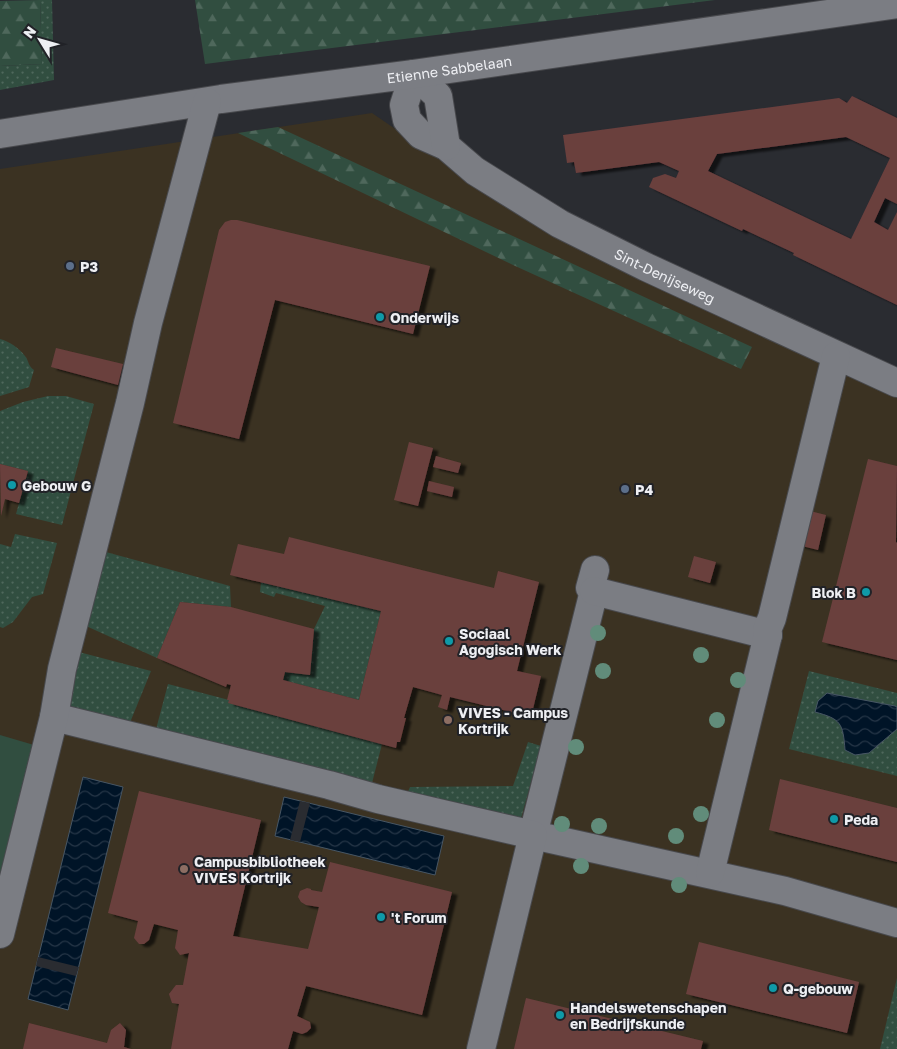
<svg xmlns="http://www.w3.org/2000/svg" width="897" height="1049" font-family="'Golos Text',sans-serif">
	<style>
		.education { fill: #3b3222 }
		.grass { fill: url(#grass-dots) }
		.forest { fill: url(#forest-firs) }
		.green { fill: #314e40 }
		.water { fill: url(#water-waves); stroke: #475664 }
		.pier { fill: #2a2c31 }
		.building { fill: #6b3f3e; fill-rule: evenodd; filter: url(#shadow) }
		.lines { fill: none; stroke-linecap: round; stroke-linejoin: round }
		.minor-casing { stroke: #48494d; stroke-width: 30 }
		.minor { stroke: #7b7d83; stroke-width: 28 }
		.tree { fill: #618c7a }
		.service-dot { fill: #5c6f8a; stroke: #212227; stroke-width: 2 }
		.culture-dot { fill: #0f9aa8; stroke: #212227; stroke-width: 2 }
		.education-dot { fill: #8d6e63; stroke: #212227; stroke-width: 2 }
		.labels { text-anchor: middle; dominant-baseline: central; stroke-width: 4; stroke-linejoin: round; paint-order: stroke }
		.street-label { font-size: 14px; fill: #eeeff3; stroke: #212227 }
		.poi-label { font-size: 14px; font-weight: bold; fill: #eeeff3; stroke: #212227; text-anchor: start }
	</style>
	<defs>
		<pattern id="grass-dots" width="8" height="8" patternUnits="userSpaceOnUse" patternTransform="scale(1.25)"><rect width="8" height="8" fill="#314e40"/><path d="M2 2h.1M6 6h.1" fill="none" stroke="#4f685c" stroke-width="1.8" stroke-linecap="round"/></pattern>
		<pattern id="forest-firs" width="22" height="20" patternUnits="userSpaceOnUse" patternTransform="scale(1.25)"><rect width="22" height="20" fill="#314e40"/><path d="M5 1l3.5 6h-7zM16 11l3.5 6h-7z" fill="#4f685c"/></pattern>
		<pattern id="water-waves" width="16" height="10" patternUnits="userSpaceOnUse" patternTransform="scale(1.25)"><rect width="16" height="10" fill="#001427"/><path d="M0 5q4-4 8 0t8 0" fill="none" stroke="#263647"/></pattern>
		<filter id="shadow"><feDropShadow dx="5.5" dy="3" stdDeviation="1" flood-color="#0009"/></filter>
	</defs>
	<rect width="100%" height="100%" fill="#2a2c31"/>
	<path class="education" d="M372,113L528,220L897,391V1049H0V169Z"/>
	<path class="grass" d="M40,0H52L54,80L0,90V66L42,64Z
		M0,339C9,341 19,348 25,356C29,361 28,366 34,370L29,387L0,396Z
		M48,396H66L94,404L62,525L16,514L28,471L0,464V411L23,402Z
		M15,534L57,543L43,594L32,597L13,622L3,628L0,627V544L11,547Z
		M106,552L230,586L231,607L180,602L157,658L86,626Z
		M261,582L381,611L359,700L283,680L285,672L310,674L314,629L325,606L276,593L274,597L260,592Z
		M79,652L151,671L129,725L66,710Z
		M809,671L897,693V707L895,706L815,711C841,721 843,720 845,750L869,753L897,729V776L789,749Z
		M168,684L229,700V703L382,744L371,787L155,733Z
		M528,742L541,746L520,822L407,794L410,787L513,786Z
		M897,978V1049H880Z"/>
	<path class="forest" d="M40,0L42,64L0,66V1Z
		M195,0H715L205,64Z
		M278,127L752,347L741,369L513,265L238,133Z"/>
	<path class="green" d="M0,735L34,745L0,885Z"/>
	<path class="water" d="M827,693L895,706L897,707V729L869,753L855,755L845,750C843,723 841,719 815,712L818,701Z
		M83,777L123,787L68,1010L28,999Z
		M284,797L444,836L435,875L275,836Z"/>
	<path class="pier" d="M300,801L310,803L300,842L290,840Z
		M38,957L79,967L76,976L36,966Z"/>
	<path class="building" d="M852,96L897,118V204L885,198L874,222L888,230L897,212V305L793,255L794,253L743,229L742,231L649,187L653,178L665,174L676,178L679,171L659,162L576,173L574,162L567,163L563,135L839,98L847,103ZM846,137L890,158L851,239L708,171L717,154Z
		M231,220H237L430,266L413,334L275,300L239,439L173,423L219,230L225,222Z
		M56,348L123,364L118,385L51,367Z
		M409,442L433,448L418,506L394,500Z
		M436,456L461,463L458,473L433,467Z
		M868,459L897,466L896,542L897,543V660L822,642Z
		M0,464L28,471L19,503L5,499L1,516Z
		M429,481L454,487L452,497L427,491Z
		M806,510L826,515L818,550L798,545Z
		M289,537L494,588L498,571L539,582L517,671L541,676L531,717L450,697L447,710L438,707L442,695L413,687L404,718H406L400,742H397L396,748L228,703L229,700H227L231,685L227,684L226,687L157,658L180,602L231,607L314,629L310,675L285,672L283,680L359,700L381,611L230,575L238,544L284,554Z
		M694,556L716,562L710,583L688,577Z
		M780,779L897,808V862L769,830Z
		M139,791L261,820L233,936L308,949L319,907L306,905L301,902L298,897L300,891L307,888L311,889V890L322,892L330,862L452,892L422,1015L306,986L297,1016L310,1022L311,1028L307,1032L302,1034L293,1031L288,1049H171L179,1004L172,1003L169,994L176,985H183L189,953L180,955L175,948L178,930L154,924L149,940L144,944H139L134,938L138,921L108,913Z
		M699,942L859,982L847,1033L686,994Z
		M526,998L703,1041L701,1049H514Z
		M29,1023L107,1043L111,1030L120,1023L126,1030L124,1047L131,1049H23Z"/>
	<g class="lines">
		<defs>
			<g id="minor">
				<path id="s1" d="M414,74L404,105L407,120L421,135L446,146L475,171L560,224L646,267L897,383"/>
				<path d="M414,74L438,96L446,146"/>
				<path id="s2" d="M0,134L221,99L414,74L897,4"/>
				<path d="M595,570L590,588L594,591L533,835L785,891L897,923"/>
				<path d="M594,591L768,635"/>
				<path d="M54,717L329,785L378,799L533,835L481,1049"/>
				<path d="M710,873L768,635L767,630L772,618L836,356"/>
				<path d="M0,934L54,717L62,669L130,403L148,323L207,102"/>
			</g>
		</defs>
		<use href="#minor" class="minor-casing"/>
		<use href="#minor" class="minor"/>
	</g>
	<g class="tree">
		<circle cx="598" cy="633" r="8"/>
		<circle cx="701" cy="655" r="8"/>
		<circle cx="603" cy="671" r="8"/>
		<circle cx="738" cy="680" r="8"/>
		<circle cx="717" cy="720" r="8"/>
		<circle cx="576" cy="747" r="8"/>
		<circle cx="701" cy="814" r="8"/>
		<circle cx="562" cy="824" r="8"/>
		<circle cx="599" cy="826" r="8"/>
		<circle cx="676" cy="836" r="8"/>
		<circle cx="581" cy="866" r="8"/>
		<circle cx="679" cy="885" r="8"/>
	</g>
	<g class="service-dot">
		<circle cx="70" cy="266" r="5"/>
		<circle cx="625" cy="489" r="5"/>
	</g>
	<g class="culture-dot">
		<circle cx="380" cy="317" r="5"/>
		<circle cx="12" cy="485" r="5"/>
		<circle cx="866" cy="592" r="5"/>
		<circle cx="449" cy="641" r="5"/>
		<circle cx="834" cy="819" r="5"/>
		<circle cx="381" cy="917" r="5"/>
		<circle cx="773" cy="988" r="5"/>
		<circle cx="560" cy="1015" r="5"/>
	</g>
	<g class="education-dot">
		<circle cx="448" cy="720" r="5"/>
		<circle cx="184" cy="869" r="5"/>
	</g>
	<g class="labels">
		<g class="street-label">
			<text stroke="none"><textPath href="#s2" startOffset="454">Etienne Sabbelaan</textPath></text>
			<text stroke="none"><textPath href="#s1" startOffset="351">Sint-Denijseweg</textPath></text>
		</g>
		<g class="poi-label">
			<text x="80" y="266">P3</text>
			<text x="390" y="317">Onderwijs</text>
			<text x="22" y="485">Gebouw G</text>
			<text x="635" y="489">P4</text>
			<text x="856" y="592" text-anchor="end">Blok B</text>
			<text x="459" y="633">Sociaal<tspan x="459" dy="16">Agogisch Werk</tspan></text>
			<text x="458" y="712">VIVES - Campus<tspan x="458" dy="16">Kortrijk</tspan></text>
			<text x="844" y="819">Peda</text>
			<text x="194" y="861">Campusbibliotheek<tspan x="194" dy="16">VIVES Kortrijk</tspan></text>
			<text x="391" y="917">'t Forum</text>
			<text x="783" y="988">Q-gebouw</text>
			<text x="570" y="1007">Handelswetenschapen<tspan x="570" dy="16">en Bedrijfskunde</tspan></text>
		</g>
	</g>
	<g transform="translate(40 40) rotate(307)" stroke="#212227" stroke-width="4" paint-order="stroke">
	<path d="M0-4L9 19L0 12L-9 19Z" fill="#eeeff3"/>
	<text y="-8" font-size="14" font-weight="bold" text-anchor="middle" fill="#eeeff3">N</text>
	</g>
</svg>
